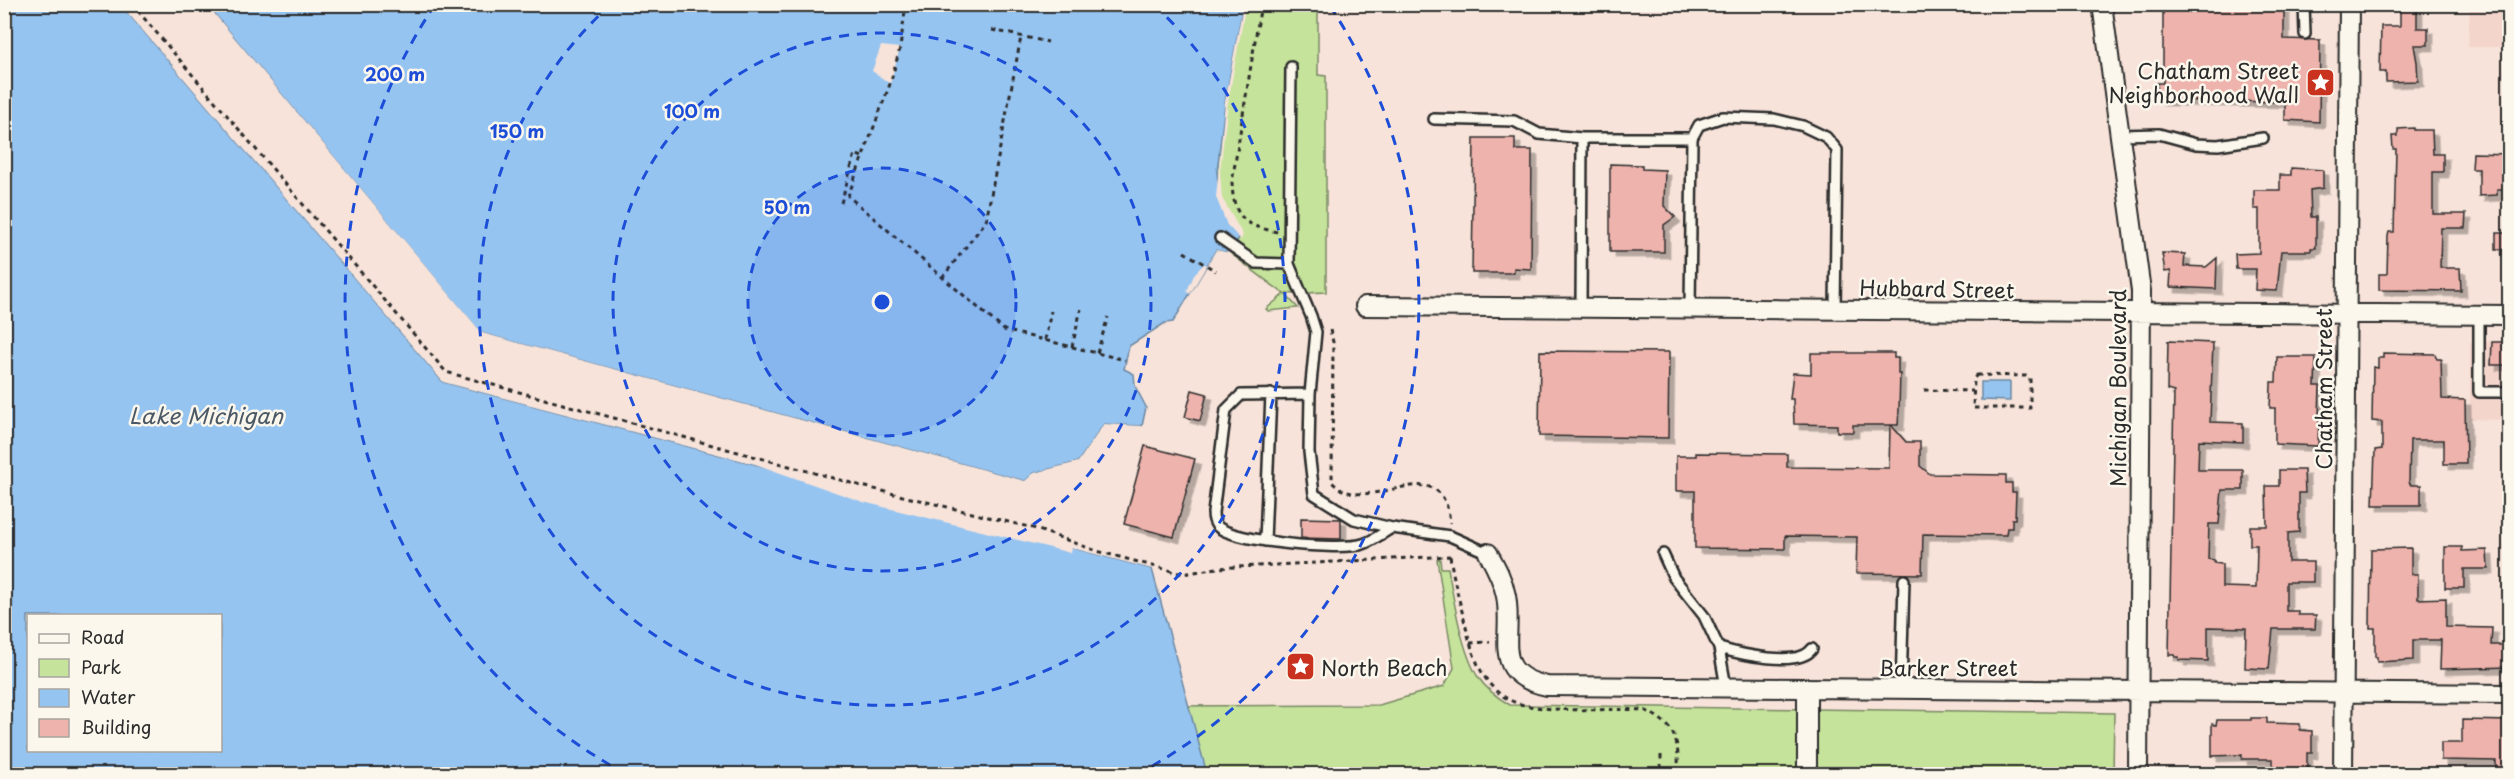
<svg xmlns="http://www.w3.org/2000/svg" width="2514" height="779" font-family="'Playpen Sans',sans-serif">
	<style>
		.built { fill: #f4d5cc }
		.green { fill: #c5e39b; stroke: #788763; stroke-width: 1.5 }
		.water { fill: #96c4f1; stroke: #6b87a2; stroke-width: 1.5; fill-rule: evenodd }
		.pier { fill: #f7e3d9 }
		.building { fill: #eeb3ac; stroke: #2b2b2b; stroke-width: 1.5; filter: url(#shadow) }
		.lines { fill: none; stroke-linecap: round; stroke-linejoin: round }
		.lane-casing { stroke: #2b2b2b; stroke-width: 14 }
		.street-casing { stroke: #2b2b2b; stroke-width: 22 }
		.path { stroke: #2b2b2b; stroke-width: 3; stroke-dasharray: 4.5 4.5; stroke-linecap: butt }
		.lane { stroke: #fbf7ec; stroke-width: 9 }
		.street { stroke: #fbf7ec; stroke-width: 18 }
		.ring { fill: none; stroke: #1d4ed8; stroke-width: 3; stroke-dasharray: 10 8 }
		.labels { text-anchor: middle; dominant-baseline: central; stroke-width: 5; stroke-linejoin: round; paint-order: stroke }
		.poi-label { font-size: 21px; fill: #2b2b2b; stroke: #fbf7ec; text-anchor: end }
		.street-label { font-size: 21px; fill: #2b2b2b; stroke: #fbf7ec }
		.water-label { font-size: 22px; font-style: italic; fill: #4b5966; stroke: #fbf7ec }
		.centre { fill: #1d4ed8; stroke: #fbf7ec; stroke-width: 3 }
		.ring-label { font-size: 18px; text-anchor: middle; font-weight: bold; fill: #1d4ed8; stroke: #fbf7ec; stroke-width: 5; stroke-linejoin: round; paint-order: stroke }
	</style>
	<defs>
		<filter id="shadow"><feDropShadow dx="5.5" dy="5.5" stdDeviation="0" flood-color="#0004"/></filter>
	</defs>
	<rect width="100%" height="100%" fill="#f7e3d9"/>
	<filter id="ink" filterUnits="userSpaceOnUse"><feTurbulence type="fractalNoise" baseFrequency=".0167" numOctaves="2"/><feDisplacementMap in="SourceGraphic" scale="12" xChannelSelector="R" yChannelSelector="G"/><feConvolveMatrix kernelMatrix="1 2 1 2 8 2 1 2 1" color-interpolation-filters="sRGB"/></filter>
	<g filter="url(#ink)">
		<path class="built" d="M2470,5H2509V47H2468Z
			M2509,341V420L2470,419V342Z"/>
		<path class="green" d="M1243,5H1318V75L1326,76V292L1285,294L1298,308L1268,311L1266,309L1284,294L1230,253L1240,236L1219,198L1217,172L1225,102Z
			M1437,559H1440L1441,568H1448C1453,597 1462,653 1478,677C1486,689 1498,698 1510,705L2114,713L2113,774H1191L1166,706L1379,705L1444,686L1454,668Z"/>
		<path class="water" d="M5,4L121,5L443,382L1152,569L1207,774H5ZM28,616H220V750H28Z
			M207,5H1243L1225,102L1217,172L1219,198L1240,236L1230,253L1216,250L1173,322L1165,323L1129,346L1124,369L1134,374L1135,386L1146,407L1142,426L1104,424L1078,462L1034,473L1025,481L481,333Z
			M1981,382H2010V401L1981,400Z"/>
		<path class="pier" d="M125,4L445,379L1153,566L1152,569L1072,548L1071,553L863,502L755,464L443,382L121,5Z
			M204,4L207,5L482,333L1025,481L1034,473L1078,462L1104,424L1142,426L1143,429L1105,427L1079,465L1035,475L1025,484L480,336Z
			M1246,4L1228,102L1220,172L1222,198L1243,235L1241,240L1227,225L1216,197L1225,102L1243,5Z
			M881,46L900,48L890,84L872,71Z
			M1216,250L1230,253L1231,256L1218,253L1210,267L1207,265L1190,294L1187,291L1195,273L1204,264L1207,265Z"/>
		<path class="building" d="M2163,4H2284V39L2320,40L2319,122L2285,120V102L2158,100L2157,83H2163Z
			M2400,7L2417,8V28H2428V45H2414L2417,62L2418,81L2386,82V72H2380L2381,26H2400Z
			M2414,128V130H2432L2433,154H2443V172H2433V214H2466L2465,228H2441L2440,268H2460L2461,291L2379,290V274H2387L2388,236L2389,232H2394L2396,149H2393L2392,136H2398V129Z
			M1474,138H1515V150H1532L1531,269L1514,268V273H1472Z
			M2473,153L2510,154V189H2497V195L2479,196V169H2472Z
			M1610,164L1642,165V169L1665,170L1664,206L1675,217L1664,225V252H1610Z
			M2291,168L2323,170V188L2310,190L2311,217H2316V248H2311V251H2281L2277,291L2255,290L2256,269H2236L2235,254L2259,253V209H2254V190H2280V175H2291Z
			M2496,233H2510V249H2496Z
			M2162,253L2185,254L2184,266L2206,267L2217,258L2216,289L2170,287L2171,271L2165,272Z
			M2168,341L2213,343L2210,422L2243,423V442L2199,440L2198,470H2243V490H2222L2219,524H2209L2208,559L2214,560V563L2222,564V587L2256,588L2257,545H2250V526H2267L2266,486H2279V470H2304L2305,493H2299V532L2288,533V562H2313V582H2286V611H2298V615H2316L2315,629H2273L2269,669L2245,668L2246,628L2208,627V661L2179,660V657H2175V655H2169L2174,392L2167,390Z
			M2492,342H2510V365H2491Z
			M1540,351L1669,352L1668,438L1539,436Z
			M1811,353H1894V358H1898V374H1900L1899,410L1898,425H1891L1906,442H1920V466L1930,474L2006,475V483H2012V492H2016L2015,519H2012V528H2007L2006,535L1923,534L1922,574L1856,573L1857,537L1785,536V549L1695,548V491H1676V456H1696V453L1787,454V467L1889,468L1890,425H1853V432H1837V425L1794,424L1793,399H1790L1793,373L1811,374Z
			M2383,353L2435,354L2437,359H2441L2442,399L2465,400L2466,464H2444V440H2410L2409,482L2411,485H2421V505H2373L2375,450L2382,449V422L2372,421L2373,367L2378,368V358H2383Z
			M2277,357H2316L2315,386H2320L2318,446L2275,444V408H2270L2271,386V382H2276Z
			M1192,390L1207,394L1200,421L1185,417Z
			M1145,446L1195,459L1174,537L1124,524Z
			M1301,518L1341,519V539L1301,538Z
			M2445,547H2462V551L2487,550L2488,569H2464V588H2445Z
			M2411,548V574H2418V599L2446,598V627L2492,628L2491,645H2510V667L2440,669L2441,640H2413V660L2377,662V657H2375V628H2370L2371,549Z
			M2251,718H2267V723L2300,724V730L2312,731V753H2307V774H2273V759H2242V755L2212,756V724L2216,725L2217,720H2251Z
			M2462,720L2510,721V774H2496V761L2441,760V743H2462Z"/>
		<g class="lines">
			<defs>
				<path id="lane" d="M2304,4L2305,34
					M1291,67L1289,264L1311,316L1316,332L1310,394L1309,452L1314,494L1354,519L1392,528L1450,536L1488,553
					M1434,119L1514,121L1539,134L1582,138H1692
					M2120,135L2159,134L2196,144L2218,145L2263,138
					M1220,238L1256,263L1289,264
					M1581,308L1582,138
					M1690,309L1692,138L1699,125L1723,117L1774,119L1803,126L1826,137L1837,150L1835,310
					M2479,315V392H2510
					M1310,394L1241,395L1226,410L1213,513C1213,517 1214,522 1217,526C1232,542 1341,551 1363,544C1373,541 1382,533 1392,528
					M1265,541L1271,394
					M1663,554L1674,578L1704,616L1719,648L1726,687
					M1719,648C1739,654 1799,668 1812,649
					M1901,689L1904,580"/>
				<path id="street" d="M2102,4L2141,291L2138,774
					M1365,306L2510,315
					M1488,553C1496,567 1503,580 1506,596C1514,638 1489,674 1547,686L2510,694
					M1807,774V688
					M2343,774L2349,4"/>
			</defs>
			<use href="#lane" class="lane-casing"/>
			<use href="#street" class="street-casing"/>
			<path class="path" d="M132,4L446,372L862,486L1033,528L1097,551L1183,574L1217,568L1450,556
				M906,4L900,48L890,84L848,196L1004,330L1125,360
				M1261,4L1232,182C1233,218 1245,226 1278,232
				M992,30L1048,42
				M841,203L855,154L862,157
				M1184,252L1216,271
				M942,278L986,221L1021,37
				M1330,330L1333,342L1332,482C1367,521 1443,444 1450,523
				M1045,340L1051,311
				M1072,347L1081,309
				M1097,353L1108,317
				M1977,375L2026,376L2030,378V408H1973L1974,378Z
				M1924,390L1973,391
				M1450,556C1453,576 1458,596 1463,615C1472,652 1481,695 1524,705C1559,713 1607,708 1644,710C1677,725 1679,741 1678,774
				M1470,643L1490,642
				M1661,755V774"/>
			<use href="#lane" class="lane"/>
			<use href="#street" class="street"/>
		</g>
	</g>
	<circle cx="882" cy="302" r="134" fill="#1d4ed8" fill-opacity=".12"/>
	<g class="ring">
		<circle cx="882" cy="302" r="134"/>
		<circle cx="882" cy="302" r="269"/>
		<path d="M1154 5A403 403 0 1 1 610 5"/>
		<path d="M626 774A537 537 0 0 1 434 6M1330 6A537 537 0 0 1 1138 774"/>
	</g>
	<defs>
		<symbol id="sight-square" viewBox="-11 -11 22 22"><rect x="-9" y="-9" width="18" height="18" rx="4" fill="#c8321e" stroke="#fbf7ec"/><path d="M0-6L1.8-2.2L6-1.7L2.9 1.2L3.7 5.4L0 3.3L-3.7 5.4L-2.9 1.2L-6-1.7L-1.8-2.2Z" fill="#fff"/></symbol>
	</defs>
	<g fill-rule="evenodd">
		<use href="#sight-square" x="2304" y="66" width="33" height="33"/>
		<use href="#sight-square" x="1284" y="650" width="33" height="33"/>
	</g>
	<g class="labels">
		<g class="poi-label">
			<text x="2299" y="70">Chatham Street<tspan x="2299" dy="24">Neighborhood Wall</tspan></text>
			<text x="1321" y="667" text-anchor="start">North Beach</text>
		</g>
		<g class="street-label">
			<text transform="translate(1937 288) rotate(1)">Hubbard Street</text>
			<text transform="translate(2117 388) rotate(-90)">Michigan Boulevard</text>
			<text transform="translate(2323 389) rotate(-90)">Chatham Street</text>
			<text x="1948" y="667">Barker Street</text>
		</g>
		<g class="water-label">
			<text x="206" y="414">Lake Michigan</text>
		</g>
	</g>
	<circle cx="882" cy="302" r="9" class="centre"/>
	<g class="ring-label">
		<text x="395" y="81">200 m</text>
		<text x="692" y="118">100 m</text>
		<text x="517" y="138">150 m</text>
		<text x="787" y="214">50 m</text>
	</g>
	<rect width="2514" height="779" fill="none" stroke="#fbf7ec" stroke-width="24"/>
	<rect x="12" y="12" width="2490" height="755" fill="none" stroke="#2b2b2b" stroke-width="2" filter="url(#ink)"/>
	<rect x="27" y="614" width="195" height="138" fill="#fbf7ec" stroke="#a8a59f" stroke-width="1.5"/>
	<rect x="39" y="634" width="30" height="9" fill="#fbf7ec" stroke="#a8a59f" stroke-width="1.5"/>
	<text x="81" y="644" font-size="18" fill="#2b2b2b">Road</text>
	<rect x="39" y="659" width="30" height="18" fill="#c5e39b" stroke="#a8a59f" stroke-width="1.5"/>
	<text x="81" y="674" font-size="18" fill="#2b2b2b">Park</text>
	<rect x="39" y="689" width="30" height="18" fill="#96c4f1" stroke="#a8a59f" stroke-width="1.5"/>
	<text x="81" y="704" font-size="18" fill="#2b2b2b">Water</text>
	<rect x="39" y="719" width="30" height="18" fill="#eeb3ac" stroke="#a8a59f" stroke-width="1.5"/>
	<text x="81" y="734" font-size="18" fill="#2b2b2b">Building</text>
</svg>
